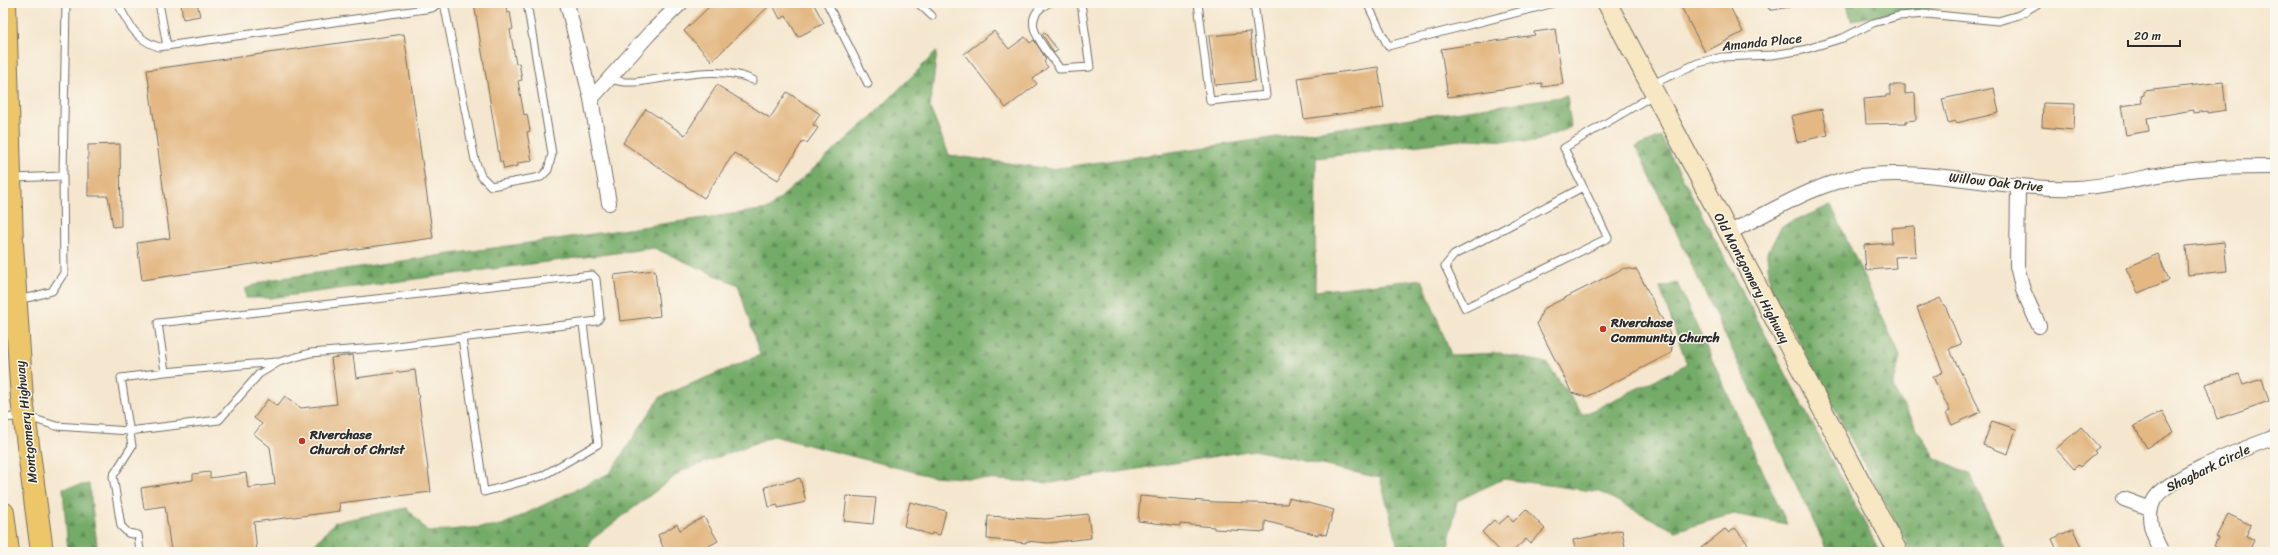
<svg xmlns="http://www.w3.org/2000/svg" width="2278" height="555" font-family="Sriracha,sans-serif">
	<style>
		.forest { fill: url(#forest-firs); stroke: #506b4a }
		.building { fill: #e3b883 }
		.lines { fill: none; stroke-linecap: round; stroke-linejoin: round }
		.lane-casing { stroke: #726d64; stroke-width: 9 }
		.street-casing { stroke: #726d64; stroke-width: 16 }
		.secondary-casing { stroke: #726d64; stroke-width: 21 }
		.primary-casing { stroke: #726d64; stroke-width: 24 }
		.lane { stroke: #fff; stroke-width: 7 }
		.street { stroke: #fff; stroke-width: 14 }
		.secondary { stroke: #f7e8c3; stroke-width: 19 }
		.primary { stroke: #ecc669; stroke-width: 22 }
		.poi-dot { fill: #c8321e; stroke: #fbf7ec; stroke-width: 1.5 }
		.labels { text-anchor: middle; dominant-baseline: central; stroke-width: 3; stroke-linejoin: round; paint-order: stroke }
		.street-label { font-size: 13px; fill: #2b2b2b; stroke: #fbf7ec }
		.poi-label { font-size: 13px; font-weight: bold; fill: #2b2b2b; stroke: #fbf7ec; text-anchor: start }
	</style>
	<defs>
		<pattern id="forest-firs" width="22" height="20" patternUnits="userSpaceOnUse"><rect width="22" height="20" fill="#74ab68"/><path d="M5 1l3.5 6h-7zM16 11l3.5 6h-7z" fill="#5f8b56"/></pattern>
	</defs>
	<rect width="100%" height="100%" fill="#fbf7ec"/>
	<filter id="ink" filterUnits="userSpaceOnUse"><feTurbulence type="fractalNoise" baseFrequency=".025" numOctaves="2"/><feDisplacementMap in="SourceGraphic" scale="8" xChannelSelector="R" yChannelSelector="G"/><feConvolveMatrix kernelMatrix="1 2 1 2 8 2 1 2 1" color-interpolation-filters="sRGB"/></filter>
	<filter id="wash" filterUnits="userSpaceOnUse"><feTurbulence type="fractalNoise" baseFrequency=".012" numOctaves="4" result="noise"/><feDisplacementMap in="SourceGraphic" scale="16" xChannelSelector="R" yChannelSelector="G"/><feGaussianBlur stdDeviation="0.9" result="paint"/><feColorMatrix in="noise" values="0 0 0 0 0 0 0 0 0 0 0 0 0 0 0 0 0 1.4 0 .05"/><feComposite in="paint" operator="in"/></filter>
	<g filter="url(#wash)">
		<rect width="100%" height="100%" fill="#f5e7cf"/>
		<path class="forest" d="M1847,3H1965L1851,20Z
			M937,51L930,108L949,155L1051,169L1567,96L1571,127L1534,142L1468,139L1316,158L1315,291L1422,279L1451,355L1500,353L1547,363L1583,415L1687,364L1660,288L1677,283L1787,524L1733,514L1675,531L1600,492L1503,479L1457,501L1447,552H1400L1380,478L1254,450L1051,483L930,476L773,436L682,471L590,541L588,552H308L335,522L407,508L428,532L502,525L610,473L660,397L760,355L738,285L654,248L270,298H246L245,289L268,280L768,209L866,122Z
			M1661,137L1880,552H1828L1636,147Z
			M1831,205L1900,356L1893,389L1935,458L1970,474L2006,552H1911L1770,287L1767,254L1781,227Z
			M89,484L98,552H68L63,488Z"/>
		<g id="blocks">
			<path class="building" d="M181,3H197L200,16L183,19Z
				M474,3H506L507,13L510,12L513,29L510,30L516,64L519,63L522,80L518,81L524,115L527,114L530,131L527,132L532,161L518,163V166L504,169L502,161L500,162Z
				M713,3H813L824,23L798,37L786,16L780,19L772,3L712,61L684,31Z
				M1679,3H1728L1743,32L1705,52Z
				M1555,29L1563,84L1542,87V83L1448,97L1441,49L1535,35L1534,32Z
				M994,31L1009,49L1025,37L1030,43L1034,40L1046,59L1044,62L1048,67L1033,79L1037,84L1006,108L964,54Z
				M1044,32L1058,50L1054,53L1042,34Z
				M1250,32L1255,81L1215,85L1209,36Z
				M404,34L433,238L142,280L137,243L170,238L147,70Z
				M1378,67L1384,108L1304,119L1298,78Z
				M2223,82L2226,110L2208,113V111L2193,113V110L2147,118L2149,131L2126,135L2121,106L2142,103L2141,96L2144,95V91Z
				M717,85L770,118L787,92L820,114L813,125L818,128L807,143L803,141L778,180L734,153L704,198L623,143L646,109L685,135Z
				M1890,85H1905V94L1915,93L1916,120L1906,121V123L1866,124L1864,99L1886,97V95H1890Z
				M1994,88L1999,113L1956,123V121L1948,123L1942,99Z
				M2043,103L2075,104L2074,130L2042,127Z
				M1822,109L1828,135L1797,142L1791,116Z
				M120,144L121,226L113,227L108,196H88V145Z
				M1914,226L1916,256L1895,257L1896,268L1866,270L1864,245L1892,243L1891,228Z
				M2224,242L2227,271L2188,275L2186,246Z
				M2158,254L2169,280L2138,293L2126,268Z
				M1624,268L1637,270L1673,340L1671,353L1586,397L1572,393L1537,324L1543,309Z
				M655,270L660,316L620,321L614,275Z
				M1940,298L1944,306L1945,305L1961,344L1949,349L1981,412L1952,425L1946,413L1950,411L1933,377L1943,372L1917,308Z
				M353,355L356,378L415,370L431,492L339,503L340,511L254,522L257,552H171L165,506L144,509L141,488L193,480V474L210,472V478L246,473L248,488L275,484L270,447L254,434L262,424L254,418L268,399L277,406L285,396L301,408L337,404L331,358Z
				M2239,374L2243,385L2262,379L2269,401L2217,419L2205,384Z
				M2162,411L2174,432L2147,448L2134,426Z
				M1992,421L2016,429L2008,454L1983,445Z
				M2081,427L2099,447L2094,451L2096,453L2080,467L2078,465L2074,469L2056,449Z
				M800,478L806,502L778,508V505L769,507L765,487Z
				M847,496L876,498L873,524L844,521Z
				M1140,496L1215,502L1287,504L1289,498L1334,510L1326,535L1318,533V535L1265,521V532L1214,529V527L1180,524V526L1138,521Z
				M910,502L946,511L940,535L932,533L931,535L904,526Z
				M1526,509L1545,529L1530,543L1526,539L1512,552H1501L1482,532L1494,520L1499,524L1508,516L1513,522Z
				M1088,514L1091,538L1048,543L1026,541V543L987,539L988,516L1046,519Z
				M2228,514L2251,525L2246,536L2254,540L2249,552H2226L2214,546L2218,538L2216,537Z
				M704,517L718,541L698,552H665L658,535L677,524L680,530Z
				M1735,528L1748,544L1738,552H1696L1725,529L1729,533Z
				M2073,529L2083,552H2058L2052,539Z
				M1622,530L1626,552H1576L1573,540Z"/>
		</g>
	</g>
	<g filter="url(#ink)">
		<use href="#blocks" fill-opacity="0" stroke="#726d64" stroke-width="1"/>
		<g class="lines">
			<defs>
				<path id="lane" d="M118,3C127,23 137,41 159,47L432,8L439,3
					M159,3L167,46
					M444,3L475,160L481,176L491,186L541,177L548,170L552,154L527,3
					M827,3L868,84
					M918,3L932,16
					M1049,3C1014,19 1047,50 1060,69L1090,67L1081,3
					M1198,3L1210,101L1266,95L1254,3
					M1367,3L1388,46L1554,3
					M1771,3L1772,6L1789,3
					M609,79L624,82H637C672,78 720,64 753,80
					M1650,85L1698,63L1722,57L1772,55L1803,50L1843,38L1873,23L1898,16L1927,14L1998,21L2019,15L2039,3
					M63,176L66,3
					M13,178L63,176L64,273L52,291L32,297L18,299
					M1583,187L1454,255L1445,266L1465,308L1608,238L1564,148L1655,94
					M462,338L484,492L542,476L598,444L583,324
					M165,372L276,362
					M3,418L25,416L56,426L129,431L219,420L259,374L279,362L310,353L388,347L597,321L600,317L596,279L592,275L158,323L165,372L121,378L132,446L113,476L121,526L128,533L138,535L140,552"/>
				<path id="street" d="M567,3L591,99L609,203
					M591,99L650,33L681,3
					M2018,186L2017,266L2023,290L2039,326
					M1728,233C1769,213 1817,182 1861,176C1934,167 2004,191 2077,188C2111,186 2143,177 2176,172C2208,167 2242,167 2275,167
					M2124,499L2151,509
					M2162,552C2153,536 2145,517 2154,500C2166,477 2249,447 2275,437"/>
				<path id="secondary" d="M1607,3L1898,552"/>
				<path id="primary" d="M5,3L12,244L22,399L42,552
					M3,513L8,552"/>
			</defs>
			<use href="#lane" class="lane-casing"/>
			<use href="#street" class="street-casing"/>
			<use href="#secondary" class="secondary-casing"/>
			<use href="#primary" class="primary-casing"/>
			<use href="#lane" class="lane"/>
			<use href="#street" class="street"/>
			<use href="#secondary" class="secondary"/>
			<use href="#primary" class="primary"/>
		</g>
	</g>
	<g class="poi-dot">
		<circle cx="1603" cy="329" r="4"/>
		<circle cx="302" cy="441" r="4"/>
	</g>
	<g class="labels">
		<g class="street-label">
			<text transform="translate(1762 42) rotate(-6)">Amanda Place</text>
			<text transform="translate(1996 182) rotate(6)">Willow Oak Drive</text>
			<text transform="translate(1752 278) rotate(62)">Old Montgomery Highway</text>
			<text transform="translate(26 422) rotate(-96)">Montgomery Highway</text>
			<text transform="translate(2208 468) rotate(-26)">Shagbark Circle</text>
		</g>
		<g class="poi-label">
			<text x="1611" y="322">Riverchase<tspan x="1611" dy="15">Community Church</tspan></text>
			<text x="310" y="434">Riverchase<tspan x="310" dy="15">Church of Christ</tspan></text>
		</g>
	</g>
	<rect width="2278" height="555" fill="none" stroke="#fbf7ec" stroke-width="16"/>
	<path d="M2128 40v6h52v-6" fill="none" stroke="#2b2b2b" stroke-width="2"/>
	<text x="2134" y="40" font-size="12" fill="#2b2b2b" stroke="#fbf7ec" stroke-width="3" paint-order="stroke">20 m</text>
</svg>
